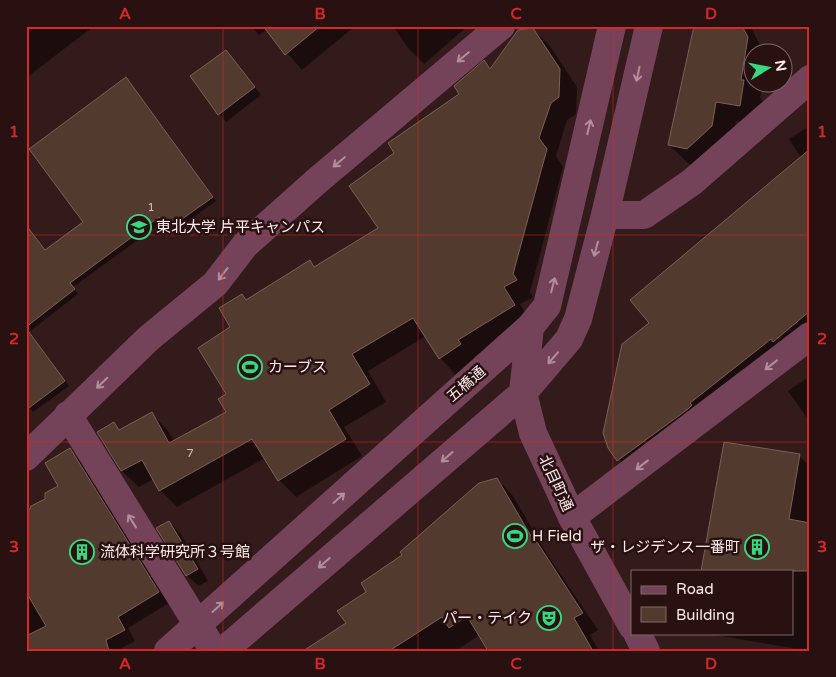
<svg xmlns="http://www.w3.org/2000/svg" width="836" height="677" font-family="'Varela Round','Noto Sans JP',sans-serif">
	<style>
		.shadow { fill: #0007 }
		.building { fill: #533a2f; stroke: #7b6054 }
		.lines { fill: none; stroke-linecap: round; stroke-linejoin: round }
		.minor { stroke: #744359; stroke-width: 28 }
		.tertiary { stroke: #744359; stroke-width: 28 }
		.oneway { stroke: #b28f9b }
		.grid { fill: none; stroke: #d62828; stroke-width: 1; stroke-opacity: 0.55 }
		.labels { text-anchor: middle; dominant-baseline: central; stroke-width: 5; stroke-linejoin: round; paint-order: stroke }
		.number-label { font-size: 12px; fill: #d2bfbc }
		.poi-label { font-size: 15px; fill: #fdebeb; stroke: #291112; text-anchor: start }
		.street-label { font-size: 15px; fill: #fdebeb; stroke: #291112 }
		.neatline { fill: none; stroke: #d62828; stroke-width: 2 }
		.grid-label { font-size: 16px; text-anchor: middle; font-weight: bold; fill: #d62828 }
	</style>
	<rect width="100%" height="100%" fill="#331a1b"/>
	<path class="shadow" d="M26,26H94L26,78Z
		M251,26H355L302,70L267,30L259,35Z
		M393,26H468L424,64L408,48Z
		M695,26H750L764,52H754V82H763L760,98L763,101L760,125L736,121L732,146L707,169L689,164L669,145Z
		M533,29L550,46L577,87L576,114L567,120L556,156L563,167L530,292L533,297L520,304L531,322L474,357L477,362L456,375L440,358L426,336L368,371L386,402L344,427L362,456L296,497L279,480L265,458L177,507L160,490L154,479L139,487L122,471L99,433L114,424L121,431L152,414L168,431L175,442L228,412L232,328L242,296L247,301L310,261L316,268L380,228L396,154L461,94L484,62L491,69Z
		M226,51L261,95L226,122L192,77Z
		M130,83L216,201L173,232L164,221L73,287L78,294L29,332L69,386L33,412L26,404V225L46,251L85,222Z
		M810,126V346L637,479L609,448L650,323L801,158L789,139Z
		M810,376V422L788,391Z
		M70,450L81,461L169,603L128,628L135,641L116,651H26V513L60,486Z
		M799,456L810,466V651L715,635L714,633H792V571H702Z
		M497,479L513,496L547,554L598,630L590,635L599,651H489L480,635L455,651H306L348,624L367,592L403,556Z
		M169,522L180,533L208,581L198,586L187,575L158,529Z"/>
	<path class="building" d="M263,26H320L285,55Z
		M694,26H742L748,37L741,80H744L740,106L716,102L712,126L687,149L668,145Z
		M533,28L560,69L559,97L551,103L539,138L547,149L513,274L517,280L504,287L515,305L458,340L461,344L439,359L413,318L352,354L370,384L329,410L346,439L278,481L252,439L159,491L142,460L121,471L97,432L114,422L119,430L152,412L169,443L226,412L218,399L226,394L198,348L230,327L219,308L242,294L246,300L310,260L314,267L378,228L349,186L394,153L388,143L459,94L454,86L484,60L490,69L518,30Z
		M226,50L255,87L218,115L190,76Z
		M126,77L213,197L168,229L159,217L70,283L75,289L26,327V225L45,250L83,222L29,149Z
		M810,149V311L773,342L771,339L690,403L692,405L688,409L617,461L608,448L603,433L622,344L649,323L630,300Z
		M26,328L65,381L26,410Z
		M724,442L800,454L789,519L810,523V571H701Z
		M70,448L159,592L118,617L125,630L106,640L109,651H26V636L46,626L26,592V511L30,509L31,506L45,499V493L58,486L45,463Z
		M497,478L535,543L537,542L583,613L574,618L593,651H488L467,616L449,628L442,617L389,651H303L346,623L337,611L366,592L361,583L402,555L400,552L479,483Z
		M169,521L198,569L186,576L156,528Z"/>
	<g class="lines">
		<path class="minor" d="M68,415L214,651
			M26,457L149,338L215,284L245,245L318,180L501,26
			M572,517L810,336"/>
		<path class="tertiary" d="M605,215H644L692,182L810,79
			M530,327L523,393L533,433L572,517L632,626
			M637,633L646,651
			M168,651L530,327L547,306L612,26
			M223,651L523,393L569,339L578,319L605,215L649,26"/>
	</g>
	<defs><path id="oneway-shaft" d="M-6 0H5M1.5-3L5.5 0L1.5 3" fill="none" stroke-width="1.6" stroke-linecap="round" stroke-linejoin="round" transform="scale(1.25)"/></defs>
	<g class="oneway">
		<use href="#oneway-shaft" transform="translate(463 57) rotate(140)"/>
		<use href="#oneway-shaft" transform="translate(638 74) rotate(102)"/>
		<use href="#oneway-shaft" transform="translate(589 127) rotate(-77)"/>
		<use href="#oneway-shaft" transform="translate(339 162) rotate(140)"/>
		<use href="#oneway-shaft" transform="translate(596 249) rotate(105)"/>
		<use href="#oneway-shaft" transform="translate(223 274) rotate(128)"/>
		<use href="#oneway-shaft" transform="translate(553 285) rotate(-76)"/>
		<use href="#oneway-shaft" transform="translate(553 358) rotate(131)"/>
		<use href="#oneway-shaft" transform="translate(771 365) rotate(142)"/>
		<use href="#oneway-shaft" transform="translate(102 383) rotate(136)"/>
		<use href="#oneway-shaft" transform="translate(447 457) rotate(139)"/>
		<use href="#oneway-shaft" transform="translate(642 465) rotate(142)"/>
		<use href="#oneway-shaft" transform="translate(339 498) rotate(-42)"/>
		<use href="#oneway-shaft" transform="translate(132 521) rotate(-122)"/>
		<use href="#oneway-shaft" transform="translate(324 563) rotate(139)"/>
		<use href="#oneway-shaft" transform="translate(218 607) rotate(-42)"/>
	</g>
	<path class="grid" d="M223,26V651M418,26V651M613,26V651M26,235H810M26,442H810"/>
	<defs>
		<symbol id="university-ring" viewBox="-11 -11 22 22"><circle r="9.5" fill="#291112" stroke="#37d880" stroke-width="1.5"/><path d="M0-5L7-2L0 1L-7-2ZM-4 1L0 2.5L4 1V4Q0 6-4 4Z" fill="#37d880"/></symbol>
		<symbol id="stadium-ring" viewBox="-11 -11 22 22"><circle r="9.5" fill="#291112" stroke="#37d880" stroke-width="1.5"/><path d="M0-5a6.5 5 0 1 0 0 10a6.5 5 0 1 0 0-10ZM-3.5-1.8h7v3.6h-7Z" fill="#37d880"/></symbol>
		<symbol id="building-ring" viewBox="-11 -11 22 22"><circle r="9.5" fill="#291112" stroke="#37d880" stroke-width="1.5"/><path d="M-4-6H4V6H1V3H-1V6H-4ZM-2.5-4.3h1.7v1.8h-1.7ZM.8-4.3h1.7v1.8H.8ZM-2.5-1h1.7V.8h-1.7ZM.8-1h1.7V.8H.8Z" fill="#37d880"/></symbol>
		<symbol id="theatre-ring" viewBox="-11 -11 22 22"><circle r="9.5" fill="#291112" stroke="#37d880" stroke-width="1.5"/><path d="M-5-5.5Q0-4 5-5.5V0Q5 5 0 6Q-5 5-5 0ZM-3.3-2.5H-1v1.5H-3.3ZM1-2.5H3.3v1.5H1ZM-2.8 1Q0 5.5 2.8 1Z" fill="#37d880"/></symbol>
	</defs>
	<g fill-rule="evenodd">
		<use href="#university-ring" x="125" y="213" width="28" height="28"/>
		<use href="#stadium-ring" x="236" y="353" width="28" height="28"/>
		<use href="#stadium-ring" x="501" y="522" width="28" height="28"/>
		<use href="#building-ring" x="743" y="533" width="28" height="28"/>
		<use href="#building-ring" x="68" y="538" width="28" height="28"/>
		<use href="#theatre-ring" x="535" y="604" width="28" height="28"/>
	</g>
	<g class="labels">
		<g class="number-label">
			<text x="151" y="207">1</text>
			<text x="190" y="453">7</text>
		</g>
		<g class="poi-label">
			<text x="156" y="227">東北大学 片平キャンパス</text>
			<text x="268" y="367">カーブス</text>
			<text x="532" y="536">H Field</text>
			<text x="740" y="547" text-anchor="end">ザ・レジデンス一番町</text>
			<text x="100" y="552">流体科学研究所３号館</text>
			<text x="532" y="618" text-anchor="end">パー・テイク</text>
		</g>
		<g class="street-label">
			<text transform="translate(466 384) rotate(-41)">五橋通</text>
			<text transform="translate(556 483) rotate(65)">北目町通</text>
		</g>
	</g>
	<rect width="836" height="677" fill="none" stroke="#291112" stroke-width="55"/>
	<rect x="631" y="570" width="162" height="65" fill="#291112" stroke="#7e6869"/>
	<rect x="641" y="586" width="25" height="8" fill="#744359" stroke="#7e6869"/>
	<text x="676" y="594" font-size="15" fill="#fdebeb">Road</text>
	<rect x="641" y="607" width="25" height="15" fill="#533a2f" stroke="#7e6869"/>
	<text x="676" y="620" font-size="15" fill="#fdebeb">Building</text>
	<g transform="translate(768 68) rotate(80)"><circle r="24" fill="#291112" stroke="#7e6869"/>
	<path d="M0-4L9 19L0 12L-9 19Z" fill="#37d880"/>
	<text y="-8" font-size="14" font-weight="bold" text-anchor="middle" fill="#fdebeb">N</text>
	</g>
	<rect x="28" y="28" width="780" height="622" class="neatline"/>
	<g class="grid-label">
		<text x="125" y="19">A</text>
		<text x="320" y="19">B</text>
		<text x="516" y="19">C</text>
		<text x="711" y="19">D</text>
		<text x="14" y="137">1</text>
		<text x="822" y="137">1</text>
		<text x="14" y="344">2</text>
		<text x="822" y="344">2</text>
		<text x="14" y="552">3</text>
		<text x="822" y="552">3</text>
		<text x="125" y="669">A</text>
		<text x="320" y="669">B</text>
		<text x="516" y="669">C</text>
		<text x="711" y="669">D</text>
	</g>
</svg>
